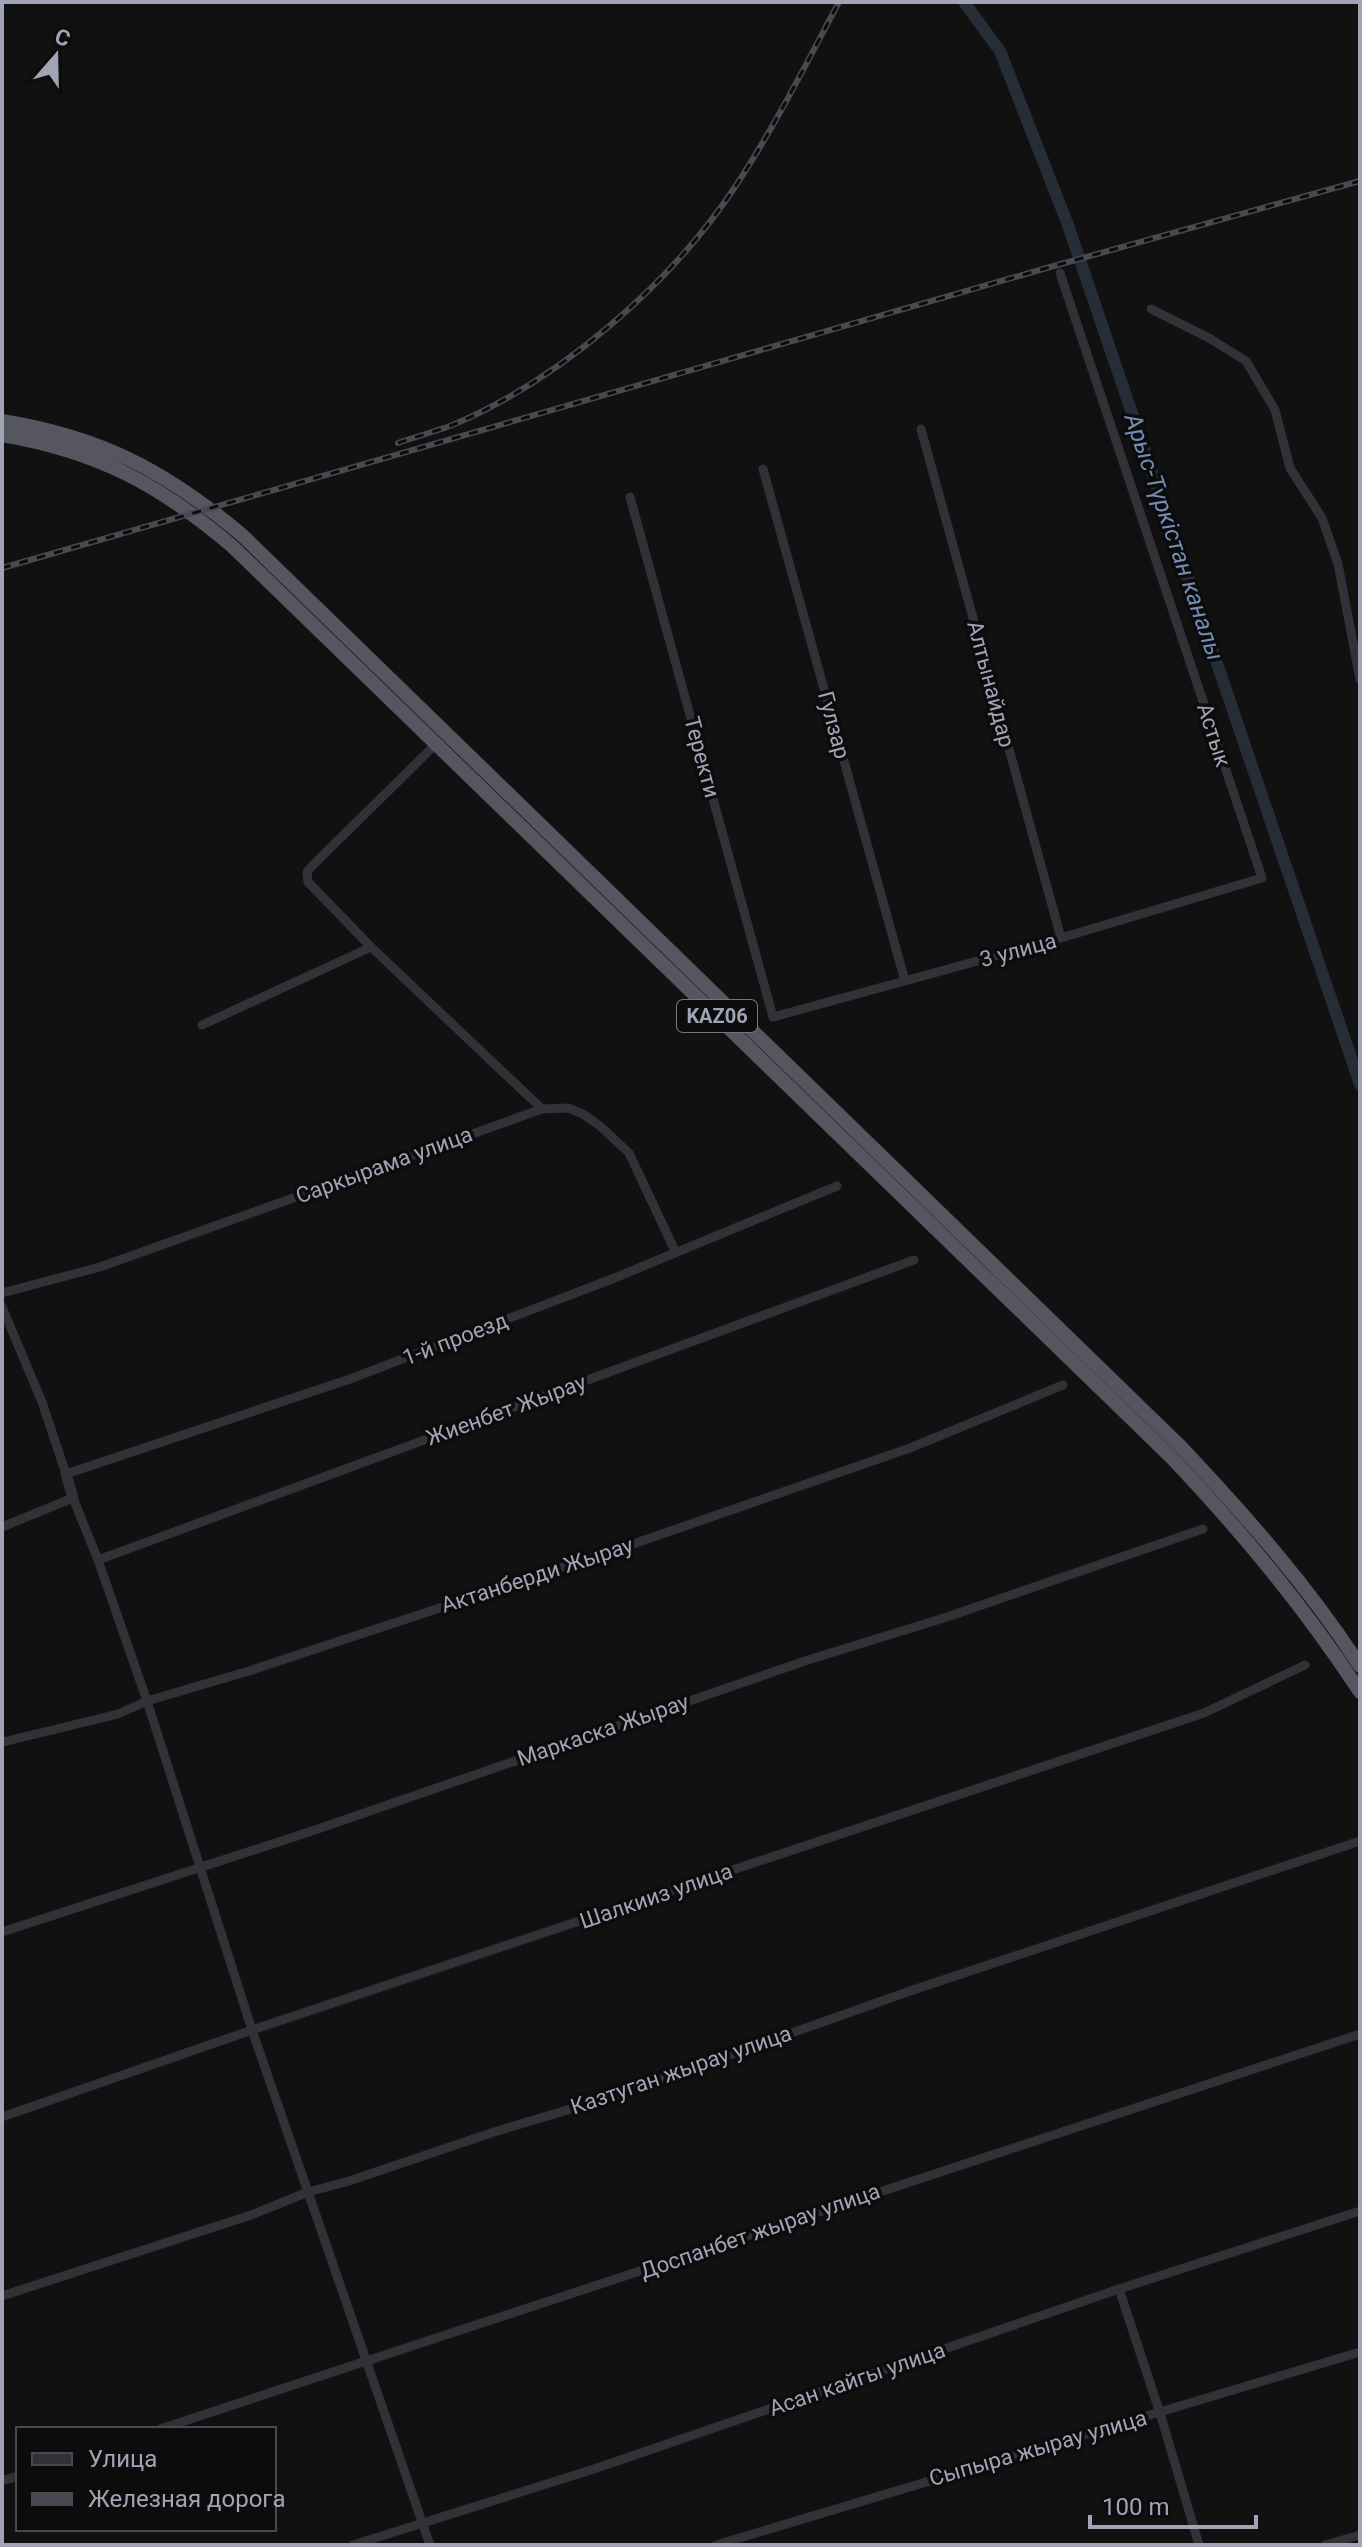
<svg xmlns="http://www.w3.org/2000/svg" width="1362" height="2547" font-family="Roboto,sans-serif">
	<style>
		.lines { fill: none; stroke-linecap: round; stroke-linejoin: round }
		.canal { stroke: #262d37; stroke-width: 12 }
		.minor { stroke: #313138; stroke-width: 9 }
		.tertiary { stroke: #313138; stroke-width: 11 }
		.trunk { stroke: #555660; stroke-width: 14 }
		.rail-casing { stroke: #484951; stroke-width: 6 }
		.rail { stroke: #0c0c0d; stroke-width: 3; stroke-dasharray: 9; stroke-linecap: butt }
		.labels { text-anchor: middle; dominant-baseline: central; stroke-width: 7; stroke-linejoin: round; paint-order: stroke }
		.shield { fill: #0c0c0d; stroke: #747683; stroke-width: 2 }
		.shield-label { font-size: 20px; font-weight: bold; fill: #a0a4b5 }
		.street-label { font-size: 22px; fill: #a0a4b5; stroke: #0c0c0d }
		.water-label { font-size: 24px; font-style: italic; fill: #738db4; stroke: #0c0c0d }
	</style>
	<rect width="100%" height="100%" fill="#111112"/>
	<g class="lines">
		<path class="canal" d="M964,2L1000,51L1068,225L1360,1084"/>
		<path class="minor" d="M1151,309L1209,338L1246,361L1275,410L1290,468L1322,518L1338,564L1360,679
			M921,429L1061,938
			M763,469L905,981
			M630,497L773,1017L1061,938L1262,878L1060,273
			M202,1025L371,947
			M542,1109L568,1108L583,1114L600,1126L629,1153L676,1253
			M2,1293L100,1267L542,1109L371,947L308,882L307,872L313,865L437,743
			M2,1307L42,1402L66,1474L350,1379L612,1279L837,1186
			M2,1527L73,1498L98,1560L147,1701L252,2030L430,2545
			M98,1560L914,1260
			M3,1742L118,1714L147,1701L249,1671L636,1543L910,1448L1063,1385
			M2,1932L309,1832L808,1660L947,1617L1203,1529
			M2,2117L252,2030L1204,1713L1305,1665
			M1119,2289L1160,2413L1199,2545
			M2,2296L251,2215L308,2192L349,2181L494,2132L614,2096L910,1991L1360,1841
			M160,2429L1360,2034
			M2,2481L18,2476
			M353,2545L594,2469L1119,2289L1360,2211
			M716,2545L1360,2352
			M1325,2545L1360,2535"/>
		<path class="tertiary" d="M66,1474L73,1498"/>
		<path class="trunk" d="M2,421C101,437 166,471 242,535L1181,1447C1246,1516 1308,1586 1360,1666
			M2,435C97,451 159,484 232,546L1171,1457C1242,1532 1303,1605 1360,1692"/>
		<defs>
			<path id="rail" d="M398,443C415,437 433,432 450,426C559,381 670,285 735,187C774,128 806,64 839,2
				M2,568L1043,269L1360,181"/>
		</defs>
		<use href="#rail" class="rail-casing"/>
		<use href="#rail" class="rail"/>
	</g>
	<g class="labels">
		<rect class="shield" x="677" y="1000" width="80" height="32" rx="6"/>
		<g class="shield-label">
			<text x="717" y="1016">KАZ06</text>
		</g>
		<g class="street-label">
			<text transform="translate(991 684) rotate(75)">Алтынайдар</text>
			<text transform="translate(834 725) rotate(75)">Гулзар</text>
			<text transform="translate(1214 735) rotate(72)">Астык</text>
			<text transform="translate(702 757) rotate(75)">Теректи</text>
			<text transform="translate(1018 950) rotate(-15)">3 улица</text>
			<text transform="translate(384 1165) rotate(-20)">Саркырама улица</text>
			<text transform="translate(455 1339) rotate(-21)">1-й проезд</text>
			<text transform="translate(506 1410) rotate(-20)">Жиенбет Жырау</text>
			<text transform="translate(537 1575) rotate(-18)">Актанберди Жырау</text>
			<text transform="translate(603 1730) rotate(-19)">Маркаска Жырау</text>
			<text transform="translate(656 1896) rotate(-19)">Шалкииз улица</text>
			<text transform="translate(681 2070) rotate(-19)">Казтуган жырау улица</text>
			<text transform="translate(760 2231) rotate(-19)">Доспанбет жырау улица</text>
			<text transform="translate(857 2379) rotate(-19)">Асан кайгы улица</text>
			<text transform="translate(1038 2448) rotate(-16)">Сыпыра жырау улица</text>
		</g>
		<g class="water-label">
			<text transform="translate(1174 537) rotate(71)">Арыс-Түркістан каналы</text>
		</g>
	</g>
	<rect width="1362" height="2547" fill="none" stroke="#a0a4b5" stroke-width="8"/>
	<rect x="16" y="2427" width="260" height="104" fill="#0c0c0d" stroke="#474950" stroke-width="2"/>
	<rect x="32" y="2453" width="40" height="12" fill="#313138" stroke="#474950" stroke-width="2"/>
	<text x="88" y="2467" font-size="24" fill="#a0a4b5">Улица</text>
	<rect x="32" y="2493" width="40" height="12" fill="#484951" stroke="#474950" stroke-width="2"/>
	<text x="88" y="2507" font-size="24" fill="#a0a4b5">Железная дорога</text>
	<g transform="translate(56 56) rotate(20)" stroke="#0c0c0d" stroke-width="6" paint-order="stroke">
	<path d="M0-6L14 30L0 20L-14 30Z" fill="#a0a4b5"/>
	<text y="-12" font-size="22" font-weight="bold" text-anchor="middle" fill="#a0a4b5">С</text>
	</g>
	<path d="M1090 2515v12h166v-12" fill="none" stroke="#a0a4b5" stroke-width="4"/>
	<text x="1102" y="2515" font-size="24" fill="#a0a4b5" stroke="#0c0c0d" stroke-width="6" paint-order="stroke">100 m</text>
</svg>
